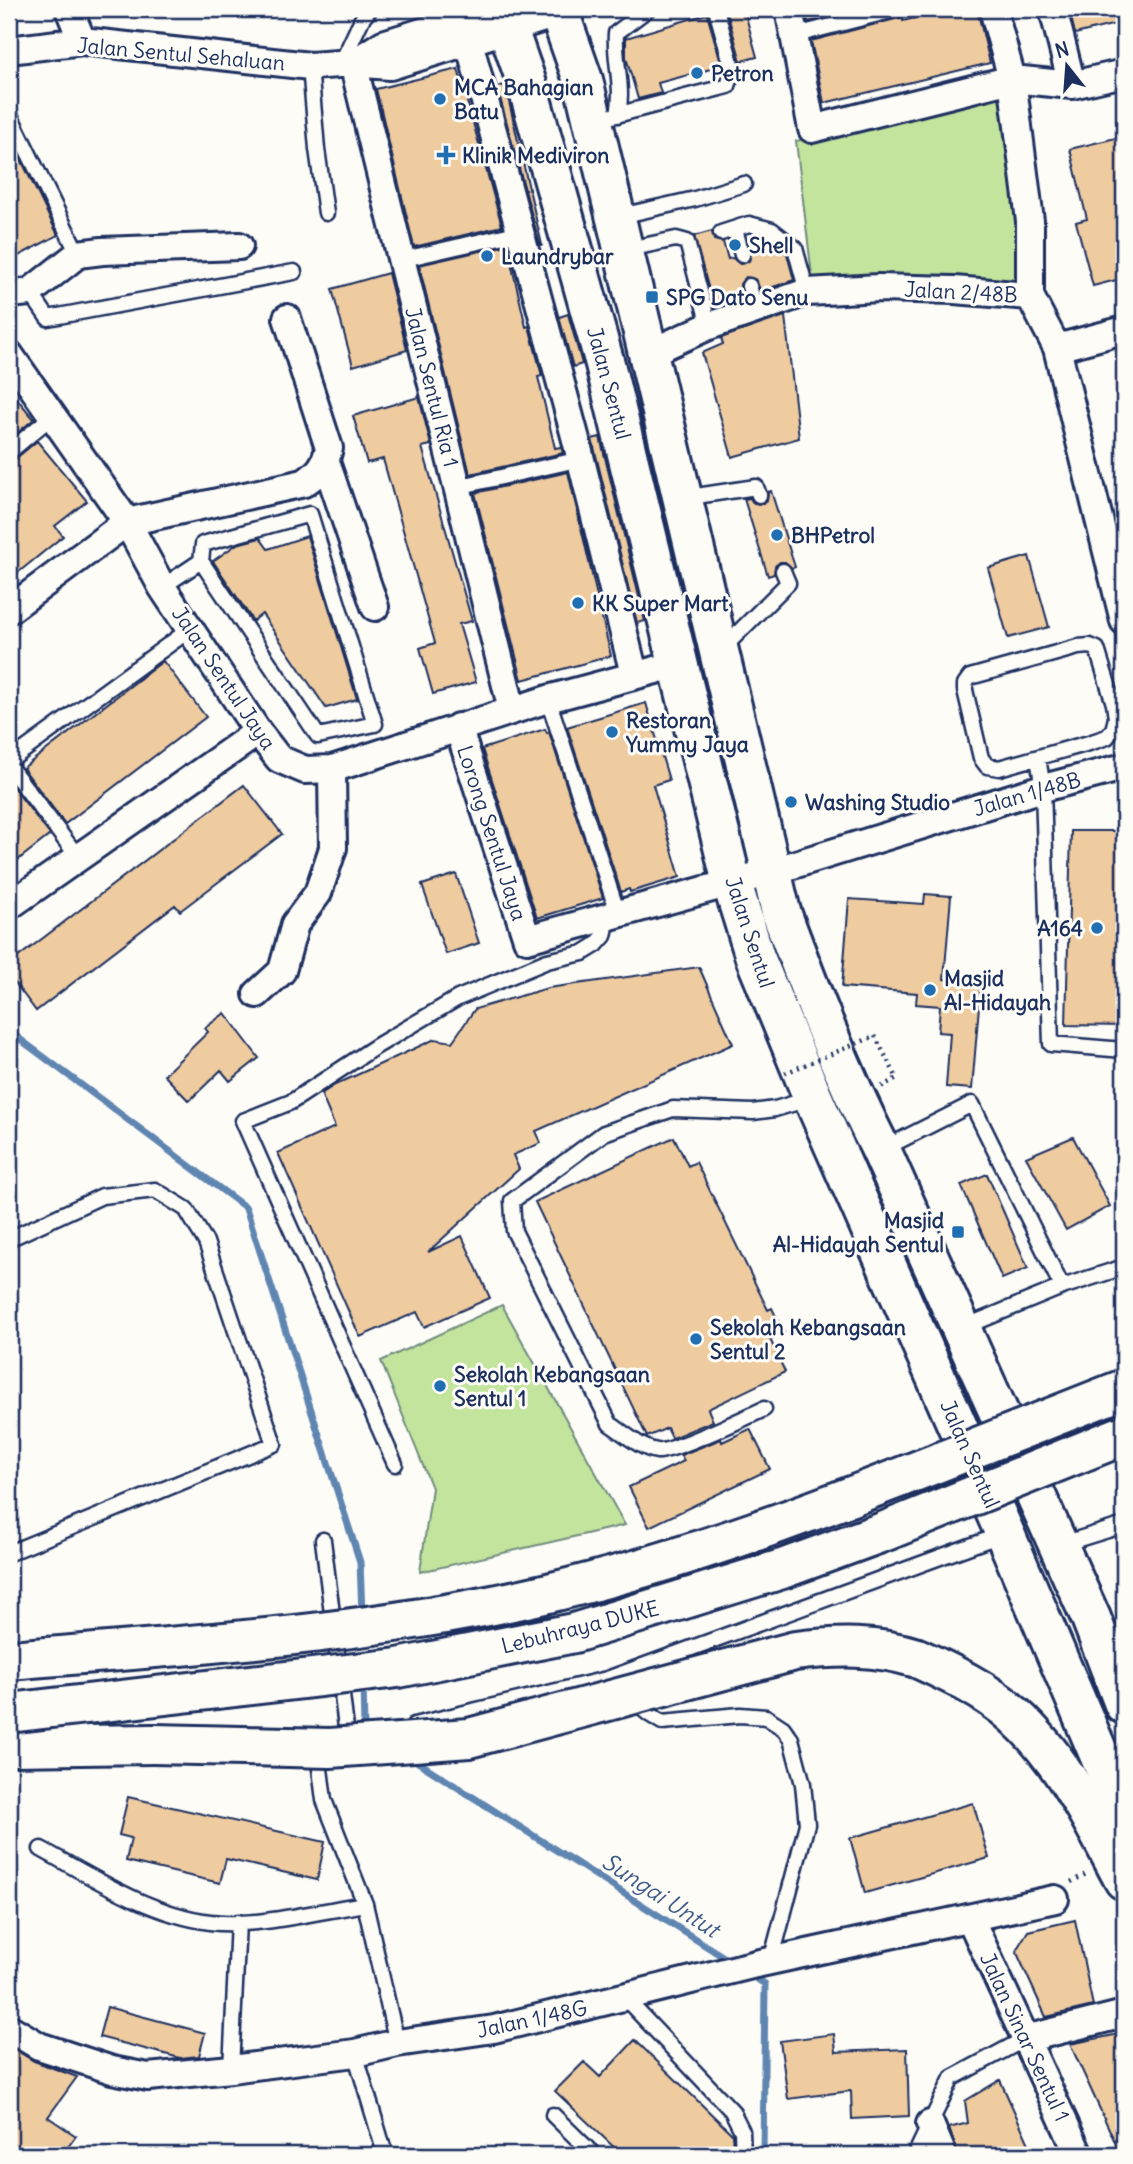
<svg xmlns="http://www.w3.org/2000/svg" width="1133" height="2164" font-family="Delius,sans-serif">
	<style>
		.green { fill: #c3e49d; stroke: #6f8a7e; stroke-width: 2 }
		.lines { fill: none; stroke-linecap: round; stroke-linejoin: round }
		.stream { stroke: #5f85b1; stroke-width: 7 }
		.building { fill: #efcba0; stroke: #1b2f5e; stroke-width: 2 }
		.lane-casing { stroke: #1b2f5e; stroke-width: 19 }
		.street-casing { stroke: #1b2f5e; stroke-width: 32 }
		.primary-casing { stroke: #1b2f5e; stroke-width: 44 }
		.highway-casing { stroke: #1b2f5e; stroke-width: 44 }
		.path { stroke: #1b2f5e; stroke-width: 4.5; stroke-dasharray: 2 5; stroke-linecap: butt }
		.lane { stroke: #fdfcf7; stroke-width: 14 }
		.street { stroke: #fdfcf7; stroke-width: 26 }
		.primary { stroke: #fdfcf7; stroke-width: 38 }
		.highway { stroke: #fdfcf7; stroke-width: 38 }
		.highway-bridge-casing { stroke: #1b2f5e; stroke-width: 44; stroke-linecap: butt }
		.path-bridge { stroke: #1b2f5e; stroke-width: 4.5; stroke-dasharray: 2 5; stroke-linecap: butt }
		.highway-bridge { stroke: #fdfcf7; stroke-width: 38 }
		.poi-dot { fill: #1f6fb2; stroke: #fdfcf7; stroke-width: 2.5 }
		.labels { text-anchor: middle; dominant-baseline: central; stroke-width: 6; stroke-linejoin: round; paint-order: stroke }
		.street-label { font-size: 21px; fill: #1b2f5e; stroke: #fdfcf7 }
		.poi-label { font-size: 21px; font-weight: bold; fill: #1b2f5e; stroke: #fdfcf7; text-anchor: start }
		.water-label { font-size: 23px; font-style: italic; fill: #3d5a88; stroke: #fdfcf7 }
	</style>
	<rect width="100%" height="100%" fill="#fdfcf7"/>
	<filter id="ink" filterUnits="userSpaceOnUse"><feTurbulence type="fractalNoise" baseFrequency=".0143" numOctaves="2"/><feDisplacementMap in="SourceGraphic" scale="14" xChannelSelector="R" yChannelSelector="G"/><feConvolveMatrix kernelMatrix="1 2 1 2 8 2 1 2 1" color-interpolation-filters="sRGB"/></filter>
	<g filter="url(#ink)">
		<path class="green" d="M993,94L1009,100L1025,286L813,284L796,141Z
			M502,1305L625,1525L420,1572L432,1488L381,1361Z"/>
		<g class="lines">
			<path class="stream" d="M9,1031L246,1208L360,1562L362,1614
				M363,1682L364,1729
				M410,1757L733,1963
				M749,1974L765,1984L763,2155"/>
		</g>
		<path class="building" d="M726,9H744L757,57L741,61Z
			M805,9H860L808,22Z
			M952,9H977L990,63L824,103L811,41L903,17V21Z
			M1069,9H1124V22L1075,34Z
			M707,14L722,66L658,83L661,93L638,99L626,57V38Z
			M458,69L502,226L414,247L376,89Z
			M504,85L507,93L542,245H540L497,87Z
			M9,135L58,235L9,261Z
			M1124,136V278L1093,286L1076,222L1087,219L1070,149Z
			M712,231L714,240L723,242L728,259L733,258L740,264L749,261L751,253L777,246L787,254L794,280L761,291L755,279L746,277L740,284L742,298L714,308L694,236Z
			M507,245L526,327L529,326L542,376L538,377L555,448L561,447L563,453L470,474L419,265Z
			M388,273L407,350L353,366L332,289Z
			M568,314L582,364L573,367L559,317Z
			M785,316L799,438L732,457L702,353L723,344L721,338Z
			M9,389L34,419L9,440Z
			M419,397L431,445L422,447L472,621L459,624L476,682L433,694L420,648L435,643L383,459L367,463L353,416Z
			M600,437L645,621L637,623L592,439Z
			M37,441L87,501L55,526L63,536L9,580V461L15,459Z
			M568,472L611,656L522,680L475,493Z
			M771,491L795,567L792,568L785,562H780L775,566L774,574L768,576L744,499L750,498L753,503L762,504L767,501L768,492Z
			M307,536L357,699L326,708L262,614L253,621L213,561L237,544L260,538L268,549Z
			M1029,556L1049,627L1008,638L988,568Z
			M163,661L206,717L65,824L23,768Z
			M646,703L669,780L653,785L680,877L630,892L629,889L621,892L567,727Z
			M545,729L547,733L549,732L603,898L537,918L482,749Z
			M9,782L50,835L9,867Z
			M244,785L282,834L180,911L175,905L36,1011L9,975V964Z
			M1071,831H1124V1026L1066,1025Z
			M456,874L479,943L446,954L422,885Z
			M925,894L951,896L944,979L981,982L972,1089L946,1087L950,1033L938,1032L940,1006L916,1004L917,993L842,987L849,899L924,904Z
			M699,967L733,1044L536,1131L541,1143L513,1155L519,1169L428,1252L462,1236L490,1298L424,1327L417,1312L360,1337L278,1153L335,1127L321,1094L335,1085L435,1039L452,1042L475,1009L548,988Z
			M225,1013L259,1058L230,1081L221,1070L189,1101L164,1075L208,1032L205,1028Z
			M674,1137L688,1166L696,1162L768,1310L772,1308L784,1333L770,1339L785,1372L708,1409L713,1421L672,1438L667,1428L647,1437L535,1202Z
			M1073,1137L1110,1206L1066,1230L1026,1157Z
			M987,1174L1028,1268L1002,1279L961,1185Z
			M750,1429L770,1469L649,1527L629,1487L684,1461L681,1455L721,1439L722,1442Z
			M128,1797L325,1842L317,1880L226,1859L220,1883L126,1861L131,1838L119,1835Z
			M973,1803L989,1858L865,1893L850,1838Z
			M1075,1920L1093,2006L1046,2017L1017,1953L1018,1947L1028,1931Z
			M107,2007L205,2033L199,2056L180,2058L99,2037Z
			M1124,2033V2155H1121L1070,2044Z
			M834,2034L836,2052L907,2049L909,2116L852,2119L851,2091L788,2099L780,2041Z
			M635,2040L732,2134L733,2147L725,2155H622L555,2091L584,2062L600,2077Z
			M9,2046L34,2061L77,2077L48,2117L76,2136L62,2155H9Z
			M1000,2080L1034,2155H958L949,2128L968,2123L965,2101Z"/>
		<g class="lines">
			<defs>
				<path id="lane" d="M796,35L898,9
					M341,64L362,19L370,9
					M310,66L317,149L326,213
					M9,113L78,254
					M618,115C624,86 614,61 616,33L648,9
					M593,121L728,86L733,70L716,9
					M616,217L695,199L744,184
					M735,229L742,255
					M721,233L749,224L772,230L795,248L807,292
					M624,250L676,239L687,242L709,326
					M400,260L521,232
					M749,286L756,310
					M30,292L48,318L294,272
					M9,452L51,417
					M457,487L581,459
					M683,498L756,487L759,495
					M310,514L375,724L318,736L201,561L203,544Z
					M162,587L201,561
					M1090,646L1097,649L1114,704L1116,718L1113,730L1107,737L1089,743L999,768L987,766L981,758L965,690V684L970,677L1078,647Z
					M724,647L788,583L783,571
					M548,699L618,914
					M1038,758L1043,788L1051,1044L1124,1050
					M9,761L189,630
					M9,766L78,857
					M881,1150L972,1104L1062,1287
					M9,1239L102,1196L155,1190L186,1209L206,1242L274,1444L9,1553
					M962,1328L1062,1287L1124,1267
					M764,1409C747,1417 671,1453 657,1451C640,1448 624,1433 610,1424L514,1231L512,1201L604,1133L673,1109L753,1112L775,1109L812,1098
					M395,1464L243,1121L291,1102L375,1047L458,998L547,961L583,953L596,945L604,936L608,917
					M323,1540L347,1736
					M1059,1545L1121,1526
					M607,1679L1003,1534
					M414,1725L607,1679L649,1714L662,1722L740,1715L766,1717L783,1728L791,1739L803,1784L807,1824L771,1961
					M327,1754L319,1761L324,1800L365,1904L397,2043
					M41,1849C94,1878 149,1914 210,1922C255,1928 320,1911 365,1904
					M625,1998L732,2111L742,2131L743,2155
					M355,2053L383,2147L388,2155
					M231,2069L238,1922
					M553,2115L594,2155
					M915,2155L952,2078L1025,2039"/>
				<path id="street" d="M69,9L82,41
					M789,9L812,129L1012,79L1072,85L1124,73
					M993,9L1012,79L1030,221V296
					M1053,9L1072,85
					M469,42L575,436L634,674
					M9,50L82,41L310,66L353,63L390,66L573,9
					M353,63L512,710
					M353,63L383,44L497,9
					M9,294L30,292L78,254L102,251L239,246
					M1057,348L1124,330
					M9,354L127,522L162,587L258,732L279,759L305,770L332,769L548,699L678,664
					M647,354L709,326L807,292L879,288L954,290L1030,296L1057,348L1124,621
					M326,462L375,607
					M9,610L127,522L304,483C319,473 325,466 329,448L287,318
					M458,727L527,939L770,872L1043,788L1124,767
					M9,906L258,732
					M257,994L282,971L295,924L318,893L333,848L332,769
					M970,1918L1079,2155
					M9,2028L39,2046L112,2070L148,2077L231,2069L355,2053L397,2043L494,2029L756,1964L1055,1899
					M1025,2039L1124,2014
					M930,2124L943,2155"/>
				<path id="primary" d="M501,9L526,81L605,364L732,883L755,957L813,1098L1005,1534L1124,1813
					M558,9L583,80L781,912C811,993 842,1073 881,1150L1091,1618L1124,1704"/>
				<path id="highway" d="M917,1658C952,1674 986,1690 1014,1715C1064,1760 1093,1822 1124,1880
					M9,1746L153,1744"/>
			</defs>
			<use href="#lane" class="lane-casing"/>
			<use href="#street" class="street-casing"/>
			<use href="#primary" class="primary-casing"/>
			<use href="#highway" class="highway-casing"/>
			<path class="path" d="M875,1036L897,1078L881,1087
				M1071,1882L1088,1873"/>
			<use href="#lane" class="lane"/>
			<use href="#street" class="street"/>
			<use href="#primary" class="primary"/>
			<use href="#highway" class="highway"/>
			<defs>
				<path id="highway-bridge" d="M9,1660C188,1645 369,1635 544,1594C741,1548 936,1462 1124,1389
					M9,1713L398,1668L574,1633L782,1569L883,1532L1124,1435
					M153,1744L330,1748L469,1738L795,1651C838,1646 876,1645 917,1658"/>
			</defs>
			<use href="#highway-bridge" class="highway-bridge-casing"/>
			<path class="path-bridge" d="M785,1073L875,1036"/>
			<use href="#highway-bridge" class="highway-bridge"/>
		</g>
	</g>
	<g class="poi-dot">
		<circle cx="697" cy="73" r="7"/>
		<circle cx="440" cy="99" r="7"/>
		<path d="M442.5 144.5h7v7h7v7h-7v7h-7v-7h-7v-7h7z"/>
		<circle cx="735" cy="245" r="7"/>
		<circle cx="487" cy="256" r="7"/>
		<rect x="645" y="290" width="14" height="14" rx="3.5"/>
		<circle cx="777" cy="535" r="7"/>
		<circle cx="578" cy="603" r="7"/>
		<circle cx="612" cy="732" r="7"/>
		<circle cx="791" cy="802" r="7"/>
		<circle cx="1097" cy="928" r="7"/>
		<circle cx="930" cy="990" r="7"/>
		<rect x="951" y="1225" width="14" height="14" rx="3.5"/>
		<circle cx="696" cy="1339" r="7"/>
		<circle cx="440" cy="1386" r="7"/>
	</g>
	<g class="labels">
		<g class="street-label">
			<text transform="translate(181 54) rotate(5)">Jalan Sentul Sehaluan</text>
			<text transform="translate(961 292) rotate(3)">Jalan 2/48B</text>
			<text transform="translate(609 383) rotate(75)">Jalan Sentul</text>
			<text transform="translate(432 387) rotate(76)">Jalan Sentul Ria 1</text>
			<text transform="translate(224 678) rotate(56)">Jalan Sentul Jaya</text>
			<text transform="translate(1027 794) rotate(-16)">Jalan 1/48B</text>
			<text transform="translate(492 833) rotate(72)">Lorong Sentul Jaya</text>
			<text transform="translate(750 932) rotate(72)">Jalan Sentul</text>
			<text transform="translate(970 1454) rotate(66)">Jalan Sentul</text>
			<text transform="translate(580 1627) rotate(-14)">Lebuhraya DUKE</text>
			<text transform="translate(532 2019) rotate(-12)">Jalan 1/48G</text>
			<text transform="translate(1025 2037) rotate(65)">Jalan Sinar Sentul 1</text>
		</g>
		<g class="poi-label">
			<text x="711" y="73">Petron</text>
			<text x="454" y="87">MCA Bahagian<tspan x="454" dy="24">Batu</tspan></text>
			<text x="462" y="155">Klinik Mediviron</text>
			<text x="749" y="245">Shell</text>
			<text x="501" y="256">Laundrybar</text>
			<text x="666" y="297">SPG Dato Senu</text>
			<text x="791" y="535">BHPetrol</text>
			<text x="592" y="603">KK Super Mart</text>
			<text x="626" y="720">Restoran<tspan x="626" dy="24">Yummy Jaya</tspan></text>
			<text x="805" y="802">Washing Studio</text>
			<text x="1083" y="928" text-anchor="end">A164</text>
			<text x="944" y="978">Masjid<tspan x="944" dy="24">Al-Hidayah</tspan></text>
			<text x="944" y="1220" text-anchor="end">Masjid<tspan x="944" dy="24">Al-Hidayah Sentul</tspan></text>
			<text x="710" y="1327">Sekolah Kebangsaan<tspan x="710" dy="24">Sentul 2</tspan></text>
			<text x="454" y="1374">Sekolah Kebangsaan<tspan x="454" dy="24">Sentul 1</tspan></text>
		</g>
		<g class="water-label">
			<text transform="translate(661 1895) rotate(33)">Sungai Untut</text>
		</g>
	</g>
	<rect width="1133" height="2164" fill="none" stroke="#fdfcf7" stroke-width="35"/>
	<rect x="18" y="18" width="1098" height="2129" fill="none" stroke="#1b2f5e" stroke-width="2.5" filter="url(#ink)"/>
	<g transform="translate(1067 66) rotate(343)" stroke="#fdfcf7" stroke-width="5" paint-order="stroke">
	<path d="M0-5L12 26L0 18L-12 26Z" fill="#1b2f5e"/>
	<text y="-10" font-size="19" font-weight="bold" text-anchor="middle" fill="#1b2f5e">N</text>
	</g>
</svg>
